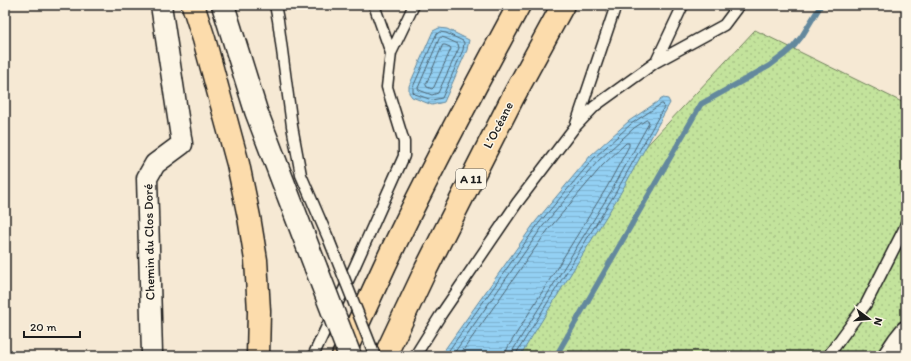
<svg xmlns="http://www.w3.org/2000/svg" width="911" height="361" font-family="Itim,sans-serif">
	<style>
		.grass { fill: url(#grass-dots); stroke: #70805c }
		.water { fill: url(#water-rules); stroke: #63889d }
		.lines { fill: none; stroke-linecap: round; stroke-linejoin: round }
		.shore { stroke: #4c6472; stroke-width: 1 }
		.stream { stroke: #63889d; stroke-width: 5.5 }
		.lane-casing { stroke: #1c1c1c; stroke-width: 13 }
		.street-casing { stroke: #1c1c1c; stroke-width: 23 }
		.secondary-casing { stroke: #1c1c1c; stroke-width: 25 }
		.highway-casing { stroke: #1c1c1c; stroke-width: 25 }
		.lane { stroke: #fcf5e5; stroke-width: 10 }
		.street { stroke: #fcf5e5; stroke-width: 20 }
		.secondary { stroke: #fcf5e5; stroke-width: 22 }
		.highway { stroke: #fcdcac; stroke-width: 22 }
		.lane-bridge-casing { stroke: #1c1c1c; stroke-width: 13; stroke-linecap: butt }
		.secondary-bridge-casing { stroke: #1c1c1c; stroke-width: 25; stroke-linecap: butt }
		.lane-bridge { stroke: #fcf5e5; stroke-width: 10 }
		.secondary-bridge { stroke: #fcf5e5; stroke-width: 22 }
		.labels { text-anchor: middle; dominant-baseline: central; stroke-width: 3; stroke-linejoin: round; paint-order: stroke }
		.shield { fill: #fcf5e5; stroke: #5f5d58; stroke-width: 1 }
		.shield-label { font-size: 12px; font-weight: bold; fill: #1c1c1c }
		.street-label { font-size: 13px; fill: #1c1c1c; stroke: #fcf5e5 }
	</style>
	<defs>
		<pattern id="grass-dots" width="8" height="8" patternUnits="userSpaceOnUse"><rect width="8" height="8" fill="#c3e39c"/><path d="M2 2h.1M6 6h.1" fill="none" stroke="#a7c286" stroke-width="1.8" stroke-linecap="round"/></pattern>
		<pattern id="water-rules" width="6" height="5" patternUnits="userSpaceOnUse"><rect width="6" height="5" fill="#93d0f3"/><path d="M0 2.5h6" fill="none" stroke="#7eb2d0"/></pattern>
	</defs>
	<rect width="100%" height="100%" fill="#f6e9d4"/>
	<filter id="ink" filterUnits="userSpaceOnUse"><feTurbulence type="fractalNoise" baseFrequency=".025" numOctaves="2"/><feDisplacementMap in="SourceGraphic" scale="8" xChannelSelector="R" yChannelSelector="G"/><feConvolveMatrix kernelMatrix="1 2 1 2 8 2 1 2 1" color-interpolation-filters="sRGB"/></filter>
	<g filter="url(#ink)">
		<path class="grass" d="M755,30L906,104V356H450Z"/>
		<path class="water" d="M439,28L447,29L469,40L467,50L444,102L432,105L412,97L409,93V86L433,31Z
			M663,98L668,99L670,103L620,194L520,356H443V352L536,221L591,155L629,121Z"/>
		<g class="lines">
			<path class="shore" d="M440,32L446,33L463,41L464,43L463,50L442,98L432,100L415,94L413,92V87L436,35Z
				M441,37L445,38L458,44L459,48L438,93L432,95L419,90L418,88L439,39Z
				M443,45H445L450,47L451,49L434,87L432,89L427,87L426,85Z
				M447,356V353L539,223L594,158L631,124L661,104H663L664,107L616,192L517,352V356
				M452,356L543,226L598,161L634,128L646,120H648L649,123L612,190L513,350L512,356
				M459,356L548,230L602,166L626,143H629V146L607,187L508,347L506,352V356"/>
			<path class="stream" d="M556,356L701,104L769,66L785,54L794,46L802,36L821,5"/>
			<defs>
				<path id="lane" d="M275,5L278,20L292,126L301,175L329,240
					M374,5L391,53
					M656,62L683,5
					M576,124L616,5
					M313,356L354,268L404,156V142L387,87L391,53L414,5
					M415,356L440,316L517,203L574,128L595,106L656,62L724,25L739,5
					M828,356L866,304L904,229L906,223"/>
				<path id="street" d="M152,353L147,178L155,164L182,144L161,5
					M888,356L898,341L906,331"/>
				<path id="secondary" d="M223,5L256,111L316,268"/>
				<path id="highway" d="M193,5L204,39L238,164L249,217L256,260L259,311L258,356
					M343,356C357,326 371,295 385,265C427,176 473,90 519,5
					M385,356L426,269L477,168L513,97L563,5"/>
			</defs>
			<use href="#lane" class="lane-casing"/>
			<use href="#street" class="street-casing"/>
			<use href="#secondary" class="secondary-casing"/>
			<use href="#highway" class="highway-casing"/>
			<use href="#lane" class="lane"/>
			<use href="#street" class="street"/>
			<use href="#secondary" class="secondary"/>
			<use href="#highway" class="highway"/>
			<defs>
				<path id="lane-bridge" d="M329,240L375,356"/>
				<path id="secondary-bridge" d="M316,268L350,356"/>
			</defs>
			<use href="#lane-bridge" class="lane-bridge-casing"/>
			<use href="#secondary-bridge" class="secondary-bridge-casing"/>
			<use href="#lane-bridge" class="lane-bridge"/>
			<use href="#secondary-bridge" class="secondary-bridge"/>
		</g>
	</g>
	<g class="labels">
		<rect class="shield" x="456" y="169" width="30" height="20" rx="3"/>
		<g class="shield-label">
			<text x="471" y="179">A 11</text>
		</g>
		<g class="street-label">
			<text transform="translate(498 125) rotate(-63)">L’Océane</text>
			<text transform="translate(149 242) rotate(-91)">Chemin du Clos Doré</text>
		</g>
	</g>
	<rect width="911" height="361" fill="none" stroke="#fcf5e5" stroke-width="20"/>
	<rect x="10" y="10" width="891" height="341" fill="none" stroke="#1c1c1c" stroke-width="1.5" filter="url(#ink)"/>
	<g transform="translate(869 319) rotate(106)" stroke="#fcf5e5" stroke-width="3" paint-order="stroke">
	<path d="M0-3L7 15L0 10L-7 15Z" fill="#1c1c1c"/>
	<text y="-6" font-size="11" font-weight="bold" text-anchor="middle" fill="#1c1c1c">N</text>
	</g>
	<path d="M24 331v6h56v-6" fill="none" stroke="#1c1c1c" stroke-width="2"/>
	<text x="30" y="331" font-size="12" fill="#1c1c1c" stroke="#fcf5e5" stroke-width="3" paint-order="stroke">20 m</text>
</svg>
